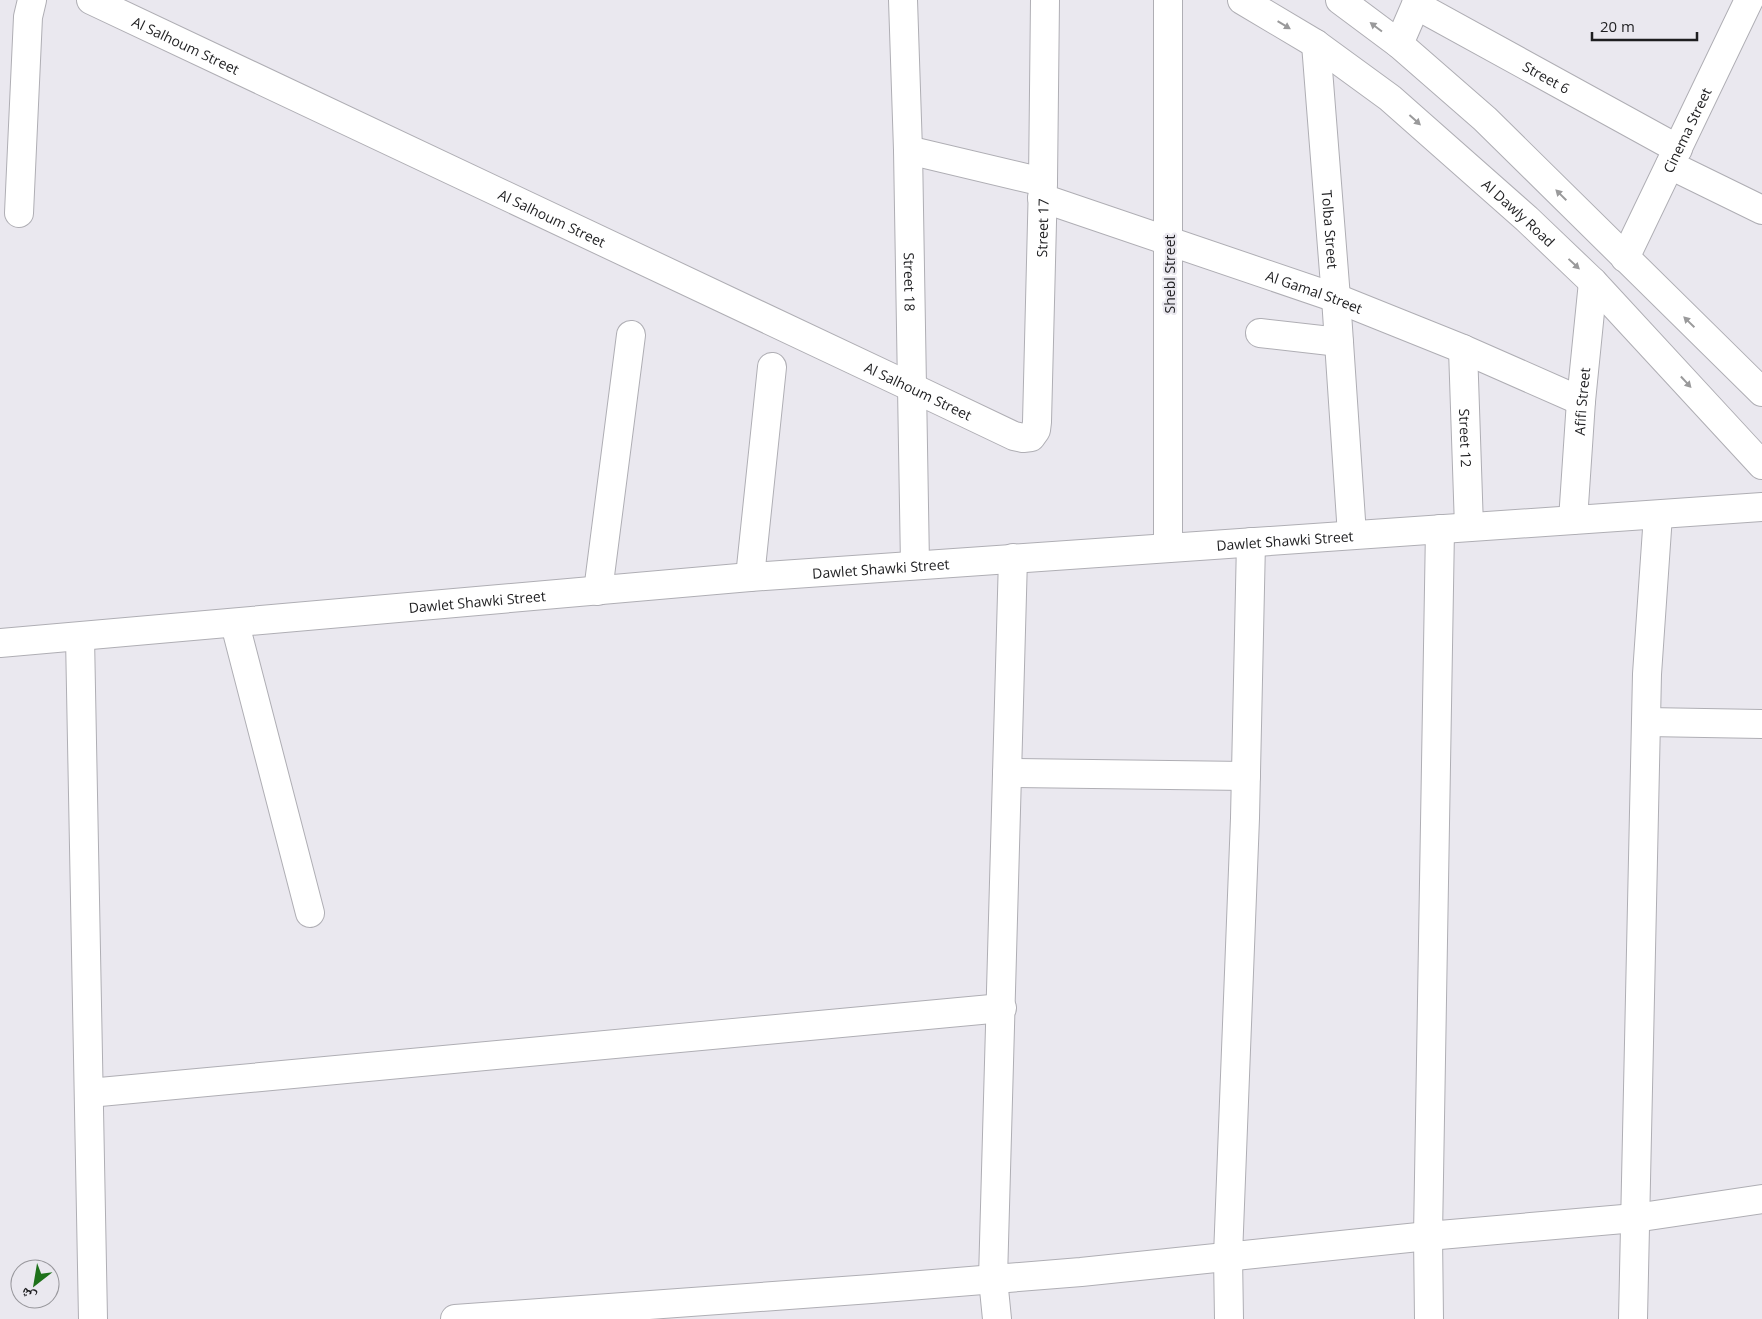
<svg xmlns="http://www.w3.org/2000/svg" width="1762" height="1319" font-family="'Open Sans','Noto Naskh Arabic',sans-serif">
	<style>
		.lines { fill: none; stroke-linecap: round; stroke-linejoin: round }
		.minor-casing { stroke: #afaeb4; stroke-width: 30 }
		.tertiary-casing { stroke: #afaeb4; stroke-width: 30 }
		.minor { stroke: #fff; stroke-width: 28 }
		.tertiary { stroke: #fff; stroke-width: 28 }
		.oneway { fill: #9a9a9b }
		.labels { text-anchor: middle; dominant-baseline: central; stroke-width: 4.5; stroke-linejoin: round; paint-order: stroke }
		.street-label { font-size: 14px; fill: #1e1e20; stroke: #eae8ef }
	</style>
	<rect width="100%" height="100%" fill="#eae8ef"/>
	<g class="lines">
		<defs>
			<g id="minor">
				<path id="s1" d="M91,0L911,387L1014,436L1023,438L1031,437L1036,430L1037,422L1043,182L1045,0"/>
				<path id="s2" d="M903,0L908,150L915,565"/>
				<path d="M1168,0V548"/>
				<path id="s3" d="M1416,5L1678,149"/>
				<path id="s4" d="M1316,44L1336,298L1352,535"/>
				<path d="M1399,44L1418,0"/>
				<path d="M908,150L1043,182"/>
				<path d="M1670,165L1762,210"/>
				<path id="s5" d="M1042,198L1336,298L1463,349L1581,401"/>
				<path d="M19,213L28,17L32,0"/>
				<path id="s6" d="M1625,258L1749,0"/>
				<path d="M1260,333L1339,342"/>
				<path id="s7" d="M1463,349L1469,527"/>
				<path id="s8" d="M1573,520L1581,401L1593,282"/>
				<path d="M750,577L772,367"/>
				<path d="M598,591L631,335"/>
				<path d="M235,624L310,913"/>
				<path d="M80,637L93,1319"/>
				<path id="s9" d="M0,643L750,577L1762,507"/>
				<path d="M1647,722L1762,724"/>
				<path d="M1007,773L1246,776"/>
				<path d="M89,1093L1002,1008"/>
				<path d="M455,1319L871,1289L1081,1272L1428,1236L1635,1218L1762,1199"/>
				<path d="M997,1319L993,1279L1013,558"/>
				<path d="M1229,1319L1228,1256L1245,818L1251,542"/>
				<path d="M1429,1319L1428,1236L1440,529"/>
				<path d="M1633,1319L1647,674L1658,515"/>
			</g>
			<g id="tertiary">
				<path id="s10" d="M1242,0L1316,44L1390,98L1527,219L1593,282L1762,465"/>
				<path d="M1340,0L1399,44L1485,119L1762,392"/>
			</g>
		</defs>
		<use href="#minor" class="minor-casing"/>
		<use href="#tertiary" class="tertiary-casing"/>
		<use href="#minor" class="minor"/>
		<use href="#tertiary" class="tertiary"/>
	</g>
	<defs><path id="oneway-solid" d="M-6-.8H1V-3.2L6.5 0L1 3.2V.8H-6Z" transform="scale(1.25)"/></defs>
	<g class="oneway">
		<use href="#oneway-solid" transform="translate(1284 25) rotate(31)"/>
		<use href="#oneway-solid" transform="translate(1376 27) rotate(-143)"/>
		<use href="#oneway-solid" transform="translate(1415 120) rotate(42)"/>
		<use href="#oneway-solid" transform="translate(1561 195) rotate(-135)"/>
		<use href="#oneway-solid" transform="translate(1574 264) rotate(43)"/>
		<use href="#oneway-solid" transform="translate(1689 322) rotate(-136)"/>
		<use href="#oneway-solid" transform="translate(1686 382) rotate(47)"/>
	</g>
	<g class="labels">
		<g class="street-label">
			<text stroke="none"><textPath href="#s1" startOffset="105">Al Salhoum Street</textPath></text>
			<text stroke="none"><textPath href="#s3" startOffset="149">Street 6</textPath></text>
			<text stroke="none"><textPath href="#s6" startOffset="142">Cinema Street</textPath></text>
			<text stroke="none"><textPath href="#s10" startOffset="350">Al Dawly Road</textPath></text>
			<text stroke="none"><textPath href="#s1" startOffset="510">Al Salhoum Street</textPath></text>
			<text stroke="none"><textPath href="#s1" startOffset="1249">Street 17</textPath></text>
			<text stroke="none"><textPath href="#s4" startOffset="186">Tolba Street</textPath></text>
			<text transform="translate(1169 274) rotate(-90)">Shebl Street</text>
			<text stroke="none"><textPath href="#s2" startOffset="282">Street 18</textPath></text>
			<text stroke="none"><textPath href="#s5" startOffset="288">Al Gamal Street</textPath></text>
			<text stroke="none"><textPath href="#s1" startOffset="915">Al Salhoum Street</textPath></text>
			<text stroke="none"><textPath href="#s8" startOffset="119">Afifi Street</textPath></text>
			<text stroke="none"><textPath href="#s7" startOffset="89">Street 12</textPath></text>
			<text stroke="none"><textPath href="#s9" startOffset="1289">Dawlet Shawki Street</textPath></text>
			<text stroke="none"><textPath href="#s9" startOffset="884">Dawlet Shawki Street</textPath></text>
			<text stroke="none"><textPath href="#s9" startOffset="479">Dawlet Shawki Street</textPath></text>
		</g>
	</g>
	<g transform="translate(35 1284) rotate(211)"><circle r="24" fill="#eae8ef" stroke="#98979c"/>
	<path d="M0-4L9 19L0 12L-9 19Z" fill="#1e711a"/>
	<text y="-8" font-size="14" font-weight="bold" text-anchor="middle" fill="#1e1e20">ش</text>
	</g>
	<path d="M1592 32v8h105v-8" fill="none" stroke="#1e1e20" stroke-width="2.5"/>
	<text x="1600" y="32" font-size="15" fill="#1e1e20" stroke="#eae8ef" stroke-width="4" paint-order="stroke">20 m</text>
</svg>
